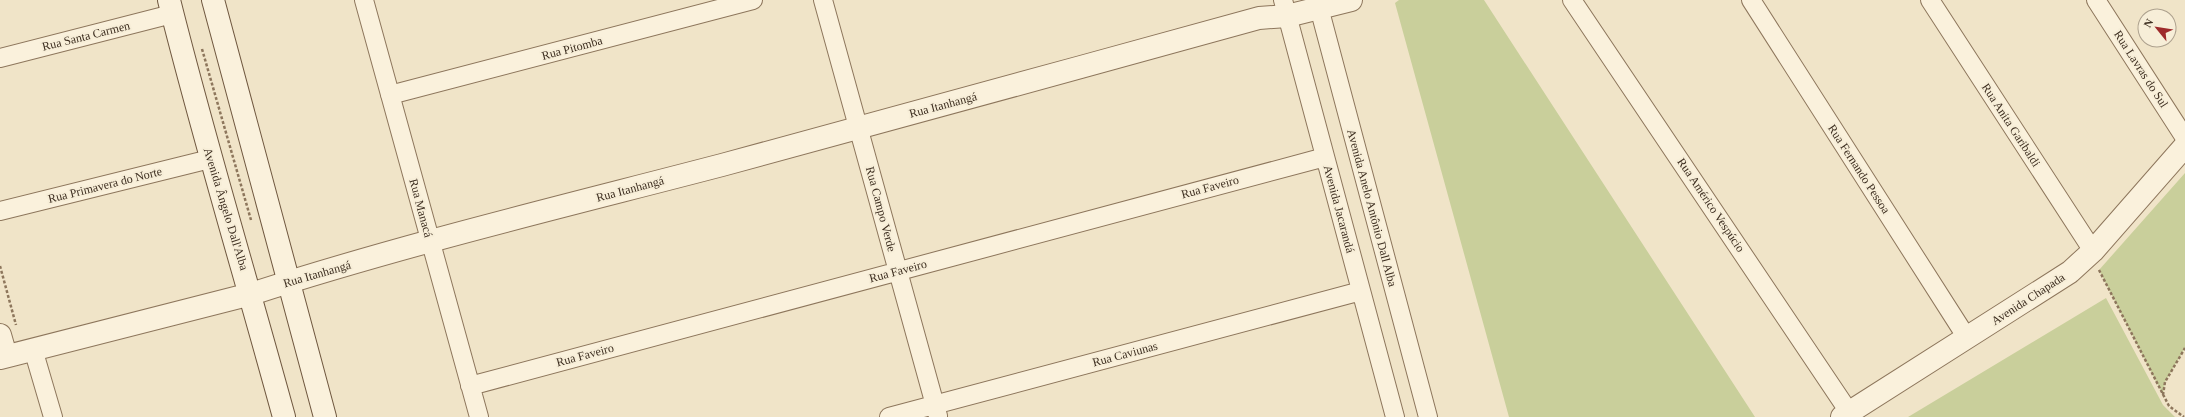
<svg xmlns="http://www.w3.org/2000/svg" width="2185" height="417" font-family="'Times New Roman',serif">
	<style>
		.green { fill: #c9cf9b }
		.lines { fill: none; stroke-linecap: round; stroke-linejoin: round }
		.minor-casing { stroke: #8d765c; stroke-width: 20 }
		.tertiary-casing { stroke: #8d765c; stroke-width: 24 }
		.secondary-casing { stroke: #6f573f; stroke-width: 24 }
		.path { stroke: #8d765c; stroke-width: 2.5; stroke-dasharray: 3 2; stroke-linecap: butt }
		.minor { stroke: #faf1dc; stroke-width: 18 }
		.tertiary { stroke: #faf1dc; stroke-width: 22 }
		.secondary { stroke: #faf1dc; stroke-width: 22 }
		.labels { text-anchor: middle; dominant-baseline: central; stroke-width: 4; stroke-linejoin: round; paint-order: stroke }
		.street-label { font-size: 12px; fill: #3d2e20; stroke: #f7eed8 }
	</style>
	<rect width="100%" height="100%" fill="#f0e4c8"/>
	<path class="green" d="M1399,0H1484L1755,417H1509L1395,3Z
		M2185,173V348L2165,382L2163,395L2099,270Z
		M2106,298L2163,405L2175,417H1908Z"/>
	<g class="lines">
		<defs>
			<path id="minor" d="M364,0L479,417
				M823,0L938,416
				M1283,0L1395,417
				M1317,0L1428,417
				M1572,0L1849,412
				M1751,0L1967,338
				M1930,0L2093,251
				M2096,0L2185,138
				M0,58L172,14
				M390,95L753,0
				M0,211L210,159
				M33,349L53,417
				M470,386L1325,157
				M889,417L1361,291"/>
			<path id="tertiary" d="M0,335L6,356
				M0,358L251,294C406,244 565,206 722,165C902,117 1080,67 1259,18L1287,16L1351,0
				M1842,417L2070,272L2093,251L2185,146"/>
			<path id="secondary" d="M169,0C204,140 246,278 284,417
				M213,0L325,417"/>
		</defs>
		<use href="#minor" class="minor-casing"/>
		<use href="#tertiary" class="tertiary-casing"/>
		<use href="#secondary" class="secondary-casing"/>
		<path class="path" d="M202,49L251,220
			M0,266L16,325
			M2099,270L2169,406L2184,417
			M2163,395L2165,382L2185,348"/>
		<use href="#minor" class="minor"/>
		<use href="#tertiary" class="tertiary"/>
		<use href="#secondary" class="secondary"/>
	</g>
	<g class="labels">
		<g class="street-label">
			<text transform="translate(86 36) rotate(-14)">Rua Santa Carmen</text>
			<text transform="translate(572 48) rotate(-15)">Rua Pitomba</text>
			<text transform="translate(2141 69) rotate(57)">Rua Lavras do Sul</text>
			<text transform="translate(943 105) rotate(-15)">Rua Itanhangá</text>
			<text transform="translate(2011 125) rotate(57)">Rua Anita Garibaldi</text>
			<text transform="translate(1859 169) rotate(57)">Rua Fernando Pessoa</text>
			<text transform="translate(105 185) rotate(-14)">Rua Primavera do Norte</text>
			<text transform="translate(1210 187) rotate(-15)">Rua Faveiro</text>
			<text transform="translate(630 189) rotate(-15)">Rua Itanhangá</text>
			<text transform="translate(1711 205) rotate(56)">Rua Américo Vespúcio</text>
			<text transform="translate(421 208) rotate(75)">Rua Manacá</text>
			<text transform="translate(1372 208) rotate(75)">Avenida Anelo Antônio Dall Alba</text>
			<text transform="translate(226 209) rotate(73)">Avenida Ângelo Dall'Alba</text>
			<text transform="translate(881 209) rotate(75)">Rua Campo Verde</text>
			<text transform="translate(1339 209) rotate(75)">Avenida Jacarandá</text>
			<text transform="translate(898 271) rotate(-15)">Rua Faveiro</text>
			<text transform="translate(317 274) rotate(-16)">Rua Itanhangá</text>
			<text transform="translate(2028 299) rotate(-33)">Avenida Chapada</text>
			<text transform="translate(1125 354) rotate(-15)">Rua Caviunas</text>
			<text transform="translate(585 355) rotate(-15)">Rua Faveiro</text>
		</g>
	</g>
	<g transform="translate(2157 28) rotate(300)"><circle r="19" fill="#f7eed8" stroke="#ada18e"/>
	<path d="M0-3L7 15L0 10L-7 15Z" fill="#9e2a2b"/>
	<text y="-6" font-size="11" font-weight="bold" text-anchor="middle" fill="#3d2e20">N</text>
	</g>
</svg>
